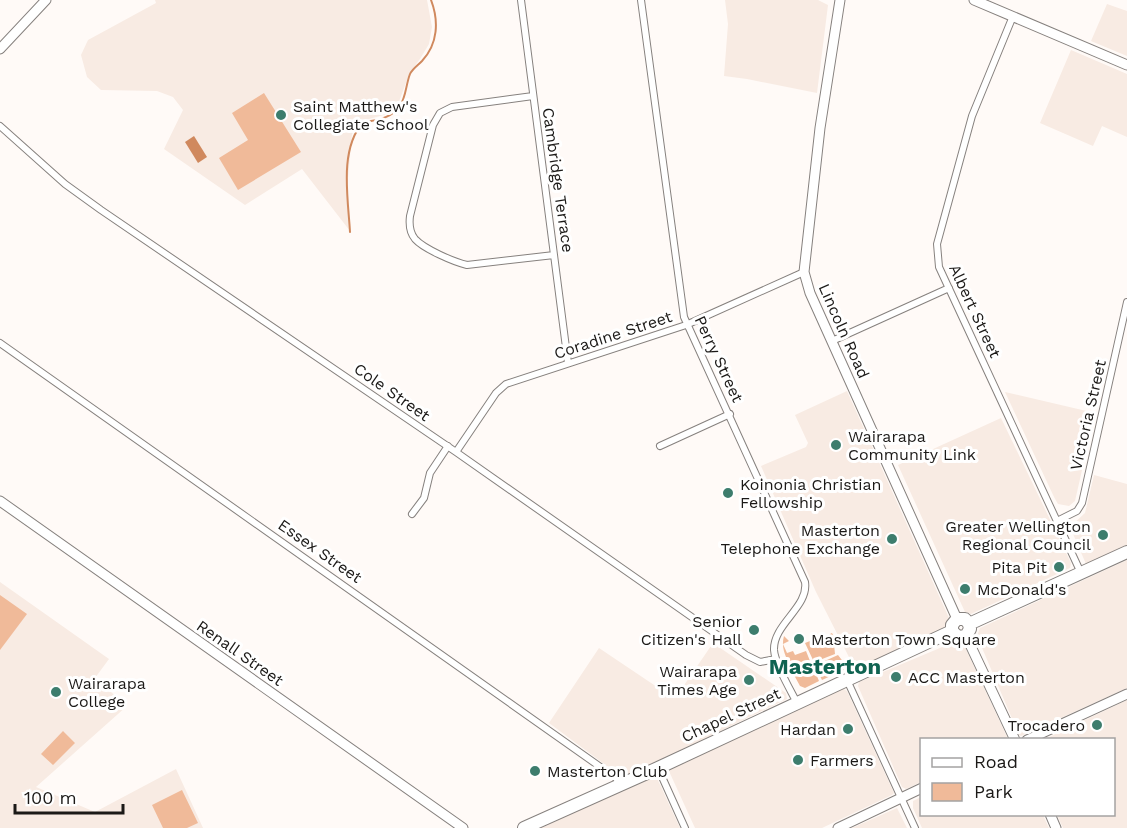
<svg xmlns="http://www.w3.org/2000/svg" width="1127" height="828" font-family="'Work Sans',sans-serif">
	<style>
		.built { fill: #f8ebe3 }
		.green { fill: #f0ba99 }
		.water { fill: #d0895e }
		.lines { fill: none; stroke-linecap: round; stroke-linejoin: round }
		.stream { stroke: #d0895e; stroke-width: 2 }
		.street-casing { stroke: #86817e; stroke-width: 8 }
		.secondary-casing { stroke: #86817e; stroke-width: 11 }
		.highway-casing { stroke: #86817e; stroke-width: 14 }
		.street { stroke: #fff; stroke-width: 6 }
		.secondary { stroke: #fff; stroke-width: 9 }
		.highway { stroke: #fff; stroke-width: 12 }
		.poi-dot { fill: #3d7d6d; stroke: #fff; stroke-width: 2 }
		.labels { text-anchor: middle; dominant-baseline: central; stroke-width: 6; stroke-linejoin: round; paint-order: stroke }
		.poi-label { font-size: 16px; fill: #1b1917; stroke: #fff; text-anchor: start }
		.street-label { font-size: 16px; fill: #1b1917; stroke: #fff }
		.district-label { font-size: 22px; font-weight: bold; fill: #0f6351; stroke: #fff }
	</style>
	<rect width="100%" height="100%" fill="#fffaf7"/>
	<path class="built" d="M155,0H427L432,27L429,44L420,59L410,72L397,107L387,114L362,121L352,134L347,189L350,231L302,169L245,205L164,149L183,110L173,97L157,91L101,90L87,77L81,55L88,40L156,3Z
		M725,0H818L828,5L817,93L747,79L724,76L728,24Z
		M1107,4L1127,11V56L1091,41Z
		M1071,50L1127,74V137L1102,126L1093,146L1040,123Z
		M847,391L949,618L943,630L855,669L816,592L761,466L806,447L808,443L795,415Z
		M1005,392L1095,413L1075,501L1069,506L1058,504L1054,497Z
		M1001,418L1071,563L1070,568L971,614L965,612L898,465Z
		M1094,475L1127,484V545L1086,564L1070,527L1085,513Z
		M1127,560V688L1021,736L1019,735L977,636L980,628Z
		M0,582L109,659L95,678L127,706L36,787L95,812L176,769L203,828H0Z
		M959,640L964,645L1008,739L922,740L921,782L906,789L902,787L858,686L859,682Z
		M713,643L786,693L787,699L623,778L549,723L599,648L660,689L662,688L676,697Z
		M842,688L847,691L894,793L892,795L822,828H695L668,769Z
		M1127,700V828H1063L1057,815L1114,814V740L1045,739Z
		M656,776L680,828H538Z
		M921,797L922,814L1043,815L1049,828H922L913,808V801Z
		M897,808L907,828H852Z"/>
	<path class="green" d="M264,93L301,152L238,190L219,158L248,140L232,113Z
		M0,595L27,614L0,650Z
		M832,633L837,643L834,644L835,654L817,661L815,659L813,660L805,643L810,641L814,647L824,643L822,638Z
		M784,636L789,641L783,644L787,653L793,651L795,655L806,651L810,661L808,662L809,665L793,672C788,660 780,650 784,636Z
		M838,655L848,668L822,680L816,668L819,667L818,664Z
		M810,668L811,670L814,669L819,681L805,688L800,686L794,675Z
		M63,731L75,743L53,765L41,754Z
		M182,790L198,823L187,828H163L152,805Z"/>
	<path class="water" d="M194,136L207,157L198,163L185,142Z"/>
	<g class="lines">
		<path class="stream" d="M350,232C348,197 339,150 363,122C376,121 392,118 400,106C406,97 406,84 410,74C412,69 418,65 422,61C438,44 439,21 431,0"/>
		<defs>
			<path id="street" d="M521,0L568,363
				M641,0L684,317L805,582C809,607 773,624 774,650C775,664 790,689 797,703
				M1013,16L972,116L937,244L939,267L1081,573
				M533,96L452,107L440,113L433,125L410,216C409,224 409,232 415,239C424,249 454,262 467,265L554,255
				M0,126L65,184L101,210L456,452L746,655L760,662L776,659
				M832,341L949,288
				M0,343L616,778L620,784
				M660,446L730,414
				M456,452L496,393L506,384L686,325L804,272
				M412,514L424,498L430,473L448,446
				M1057,521L1077,511L1082,503L1127,302
				M847,680L915,828
				M658,768L685,828"/>
			<path id="secondary" d="M840,0L820,128L804,272L810,293L957,619
				M974,0L1127,65
				M0,49L46,0
				M0,501L463,828
				M966,636L1015,740
				M1027,740L1127,694
				M1050,814L1056,828
				M838,828L922,788"/>
			<path id="highway" d="M969,624L1127,552
				M952,631V625L957,619H965L969,624
				M952,631L958,637L966,636L970,629L969,624
				M524,828L658,768L952,631"/>
		</defs>
		<use href="#street" class="street-casing"/>
		<use href="#secondary" class="secondary-casing"/>
		<use href="#highway" class="highway-casing"/>
		<use href="#street" class="street"/>
		<use href="#secondary" class="secondary"/>
		<use href="#highway" class="highway"/>
	</g>
	<g class="poi-dot">
		<circle cx="281" cy="115" r="6"/>
		<circle cx="836" cy="445" r="6"/>
		<circle cx="728" cy="493" r="6"/>
		<circle cx="1103" cy="535" r="6"/>
		<circle cx="892" cy="539" r="6"/>
		<circle cx="1059" cy="567" r="6"/>
		<circle cx="965" cy="589" r="6"/>
		<circle cx="754" cy="630" r="6"/>
		<circle cx="799" cy="639" r="6"/>
		<circle cx="896" cy="677" r="6"/>
		<circle cx="749" cy="680" r="6"/>
		<circle cx="56" cy="692" r="6"/>
		<circle cx="1097" cy="725" r="6"/>
		<circle cx="848" cy="729" r="6"/>
		<circle cx="798" cy="760" r="6"/>
		<circle cx="535" cy="771" r="6"/>
	</g>
	<g class="labels">
		<g class="poi-label">
			<text x="293" y="106">Saint Matthew's<tspan x="293" dy="18">Collegiate School</tspan></text>
			<text x="848" y="436">Wairarapa<tspan x="848" dy="18">Community Link</tspan></text>
			<text x="740" y="484">Koinonia Christian<tspan x="740" dy="18">Fellowship</tspan></text>
			<text x="1091" y="526" text-anchor="end">Greater Wellington<tspan x="1091" dy="18">Regional Council</tspan></text>
			<text x="880" y="530" text-anchor="end">Masterton<tspan x="880" dy="18">Telephone Exchange</tspan></text>
			<text x="1047" y="567" text-anchor="end">Pita Pit</text>
			<text x="977" y="589">McDonald's</text>
			<text x="742" y="621" text-anchor="end">Senior<tspan x="742" dy="18">Citizen's Hall</tspan></text>
			<text x="811" y="639">Masterton Town Square</text>
			<text x="737" y="671" text-anchor="end">Wairarapa<tspan x="737" dy="18">Times Age</tspan></text>
			<text x="908" y="677">ACC Masterton</text>
			<text x="68" y="683">Wairarapa<tspan x="68" dy="18">College</tspan></text>
			<text x="1085" y="725" text-anchor="end">Trocadero</text>
			<text x="836" y="729" text-anchor="end">Hardan</text>
			<text x="810" y="760">Farmers</text>
			<text x="547" y="771">Masterton Club</text>
		</g>
		<g class="street-label">
			<text transform="translate(558 180) rotate(82)">Cambridge Terrace</text>
			<text transform="translate(975 311) rotate(65)">Albert Street</text>
			<text transform="translate(844 331) rotate(66)">Lincoln Road</text>
			<text transform="translate(613 335) rotate(-18)">Coradine Street</text>
			<text transform="translate(719 359) rotate(65)">Perry Street</text>
			<text transform="translate(392 392) rotate(35)">Cole Street</text>
			<text transform="translate(1088 415) rotate(-77)">Victoria Street</text>
			<text transform="translate(320 551) rotate(35)">Essex Street</text>
			<text transform="translate(240 653) rotate(35)">Renall Street</text>
			<text transform="translate(731 715) rotate(-25)">Chapel Street</text>
		</g>
		<g class="district-label">
			<text x="825" y="666">Masterton</text>
		</g>
	</g>
	<rect x="920" y="738" width="195" height="78" fill="#ffffff" stroke="#a4a3a2" stroke-width="1.5"/>
	<rect x="932" y="758" width="30" height="9" fill="#ffffff" stroke="#a4a3a2" stroke-width="1.5"/>
	<text x="974" y="768" font-size="18" fill="#1b1917">Road</text>
	<rect x="932" y="783" width="30" height="18" fill="#f0ba99" stroke="#a4a3a2" stroke-width="1.5"/>
	<text x="974" y="798" font-size="18" fill="#1b1917">Park</text>
	<path d="M15 804v9h108v-9" fill="none" stroke="#1b1917" stroke-width="3"/>
	<text x="24" y="804" font-size="18" fill="#1b1917" stroke="#ffffff" stroke-width="4.5" paint-order="stroke">100 m</text>
</svg>
